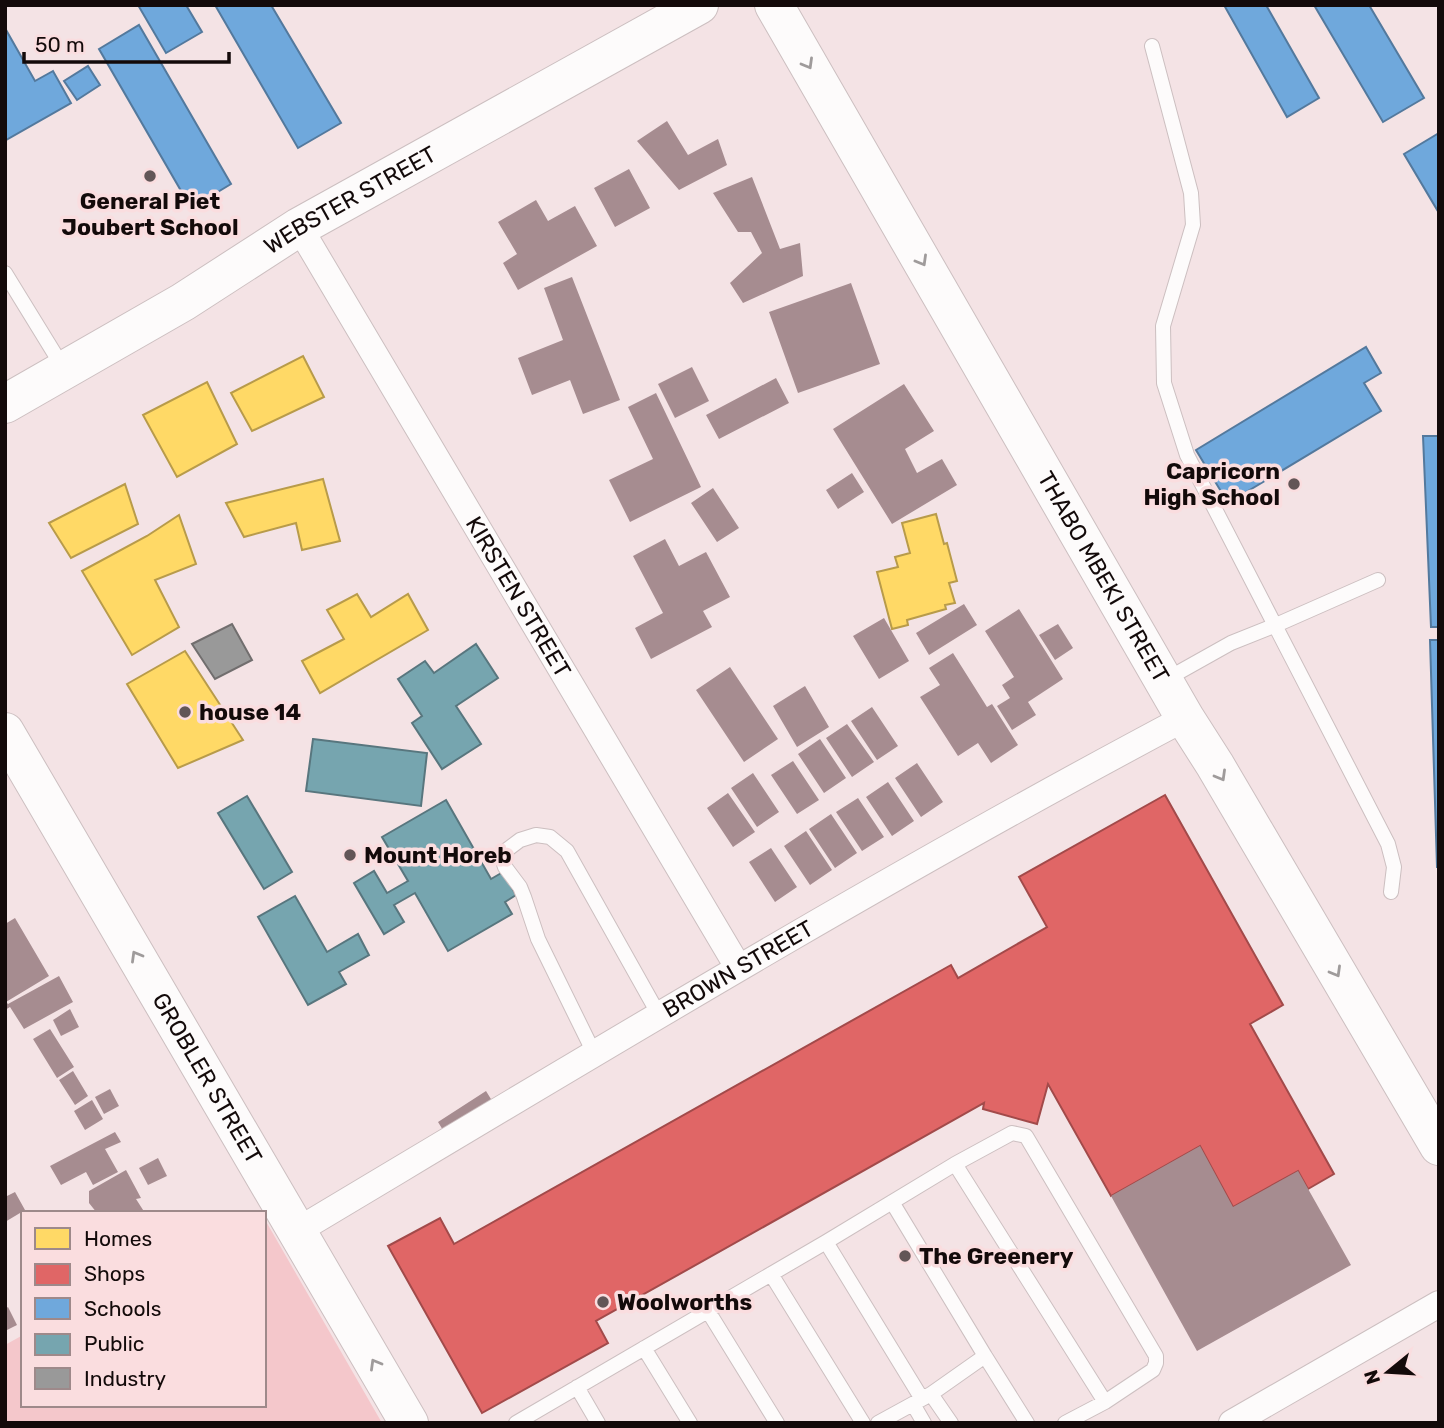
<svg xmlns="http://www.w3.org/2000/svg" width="1444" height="1428" font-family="Rubik,sans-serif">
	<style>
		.green { fill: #f4c7cb }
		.homes { fill: #ffd966; stroke: #b89b4a; stroke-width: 2 }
		.shops { fill: #e06666; stroke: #a24a4a; stroke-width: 2 }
		.schools { fill: #6fa8dc; stroke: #53799d; stroke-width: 2 }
		.public { fill: #76a5af; stroke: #58767e; stroke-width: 2 }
		.industry { fill: #999; stroke: #716e6e; stroke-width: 2 }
		.building { fill: #a68c90 }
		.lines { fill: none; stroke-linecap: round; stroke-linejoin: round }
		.lane-casing { stroke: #ccbfc0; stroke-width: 16 }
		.street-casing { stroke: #ccbfc0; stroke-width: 28 }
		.secondary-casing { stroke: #ccbfc0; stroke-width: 40 }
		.primary-casing { stroke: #ccbfc0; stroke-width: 40 }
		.lane { stroke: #fdfbfb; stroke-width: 14 }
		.street { stroke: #fdfbfb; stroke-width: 26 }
		.secondary { stroke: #fdfbfb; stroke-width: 38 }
		.primary { stroke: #fdfbfb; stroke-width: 38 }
		.oneway { stroke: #9f9b9b }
		.poi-dot { fill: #625657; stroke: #fadddf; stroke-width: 2.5 }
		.labels { text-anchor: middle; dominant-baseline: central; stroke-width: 7; stroke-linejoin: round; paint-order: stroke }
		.poi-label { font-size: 23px; font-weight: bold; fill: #130a0a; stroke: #fadddf; text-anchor: start }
		.street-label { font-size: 23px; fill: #130a0a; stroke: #fadddf }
	</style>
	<rect width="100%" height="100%" fill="#f4e3e5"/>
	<path class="green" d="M264,1218L382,1423H5V1345L23,1335V1405H264Z"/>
	<path class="homes" d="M303,356L324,397L252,431L231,393Z
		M207,382L237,444L177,477L143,415Z
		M323,479L340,541L302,550L296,523L244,537L226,503Z
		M125,484L138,524L71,558L49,523Z
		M936,514L944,544L947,543L957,581L949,583L955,603L945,605L946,609L907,620L908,625L892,629L877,572L898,567L895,557L910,553L902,523Z
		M179,515L196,564L155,580L179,627L132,655L82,571L147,536Z
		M357,594L371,617L408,594L428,630L320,693L302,661L344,639L327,610Z
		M185,651L243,740L178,768L127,684Z"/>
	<path class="shops" d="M1165,795L1283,1005L1250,1024L1334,1174L1308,1189L1298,1171L1233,1207L1200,1146L1111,1196L1048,1084L1037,1124L983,1109L984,1103L596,1321L608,1343L482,1413L388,1246L440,1218L454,1244L951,965L958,978L1047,927L1019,877Z"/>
	<path class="schools" d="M138,5H186L202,32L166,53Z
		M215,5H271L341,123L298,148Z
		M1224,5H1266L1319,98L1287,117Z
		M1314,5H1369L1424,98L1383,122Z
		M139,25L231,184L191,208L99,49Z
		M5,28L35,81L53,71L71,103L6,140Z
		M88,66L100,85L77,100L64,81Z
		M1439,133V213L1404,154Z
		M1366,347L1381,373L1364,383L1381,411L1228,503L1196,450Z
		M1423,436H1439V627H1431Z
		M1430,640H1439V867H1437Z"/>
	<path class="public" d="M476,644L498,678L456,706L481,744L442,769L412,723L422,716L398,679L425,661L434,673Z
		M313,739L427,753L421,806L306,791Z
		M247,796L292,872L264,889L218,813Z
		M446,800L491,879L503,872L516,895L505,902L512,914L448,951L415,893L394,905L404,922L384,934L354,883L374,871L387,893L408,881L382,837Z
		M295,896L327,952L358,934L369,955L339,972L346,984L308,1005L258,917Z"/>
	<path class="industry" d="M232,624L252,660L215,679L192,644Z"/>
	<path class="building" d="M667,121L688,155L718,139L727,165L679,190L637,141Z
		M629,169L650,208L615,227L594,188Z
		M752,177L780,249L800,243L803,276L743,303L730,283L762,253L751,232H738L713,193Z
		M536,200L548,221L575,206L597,246L518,290L503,263L517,254L498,222Z
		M572,277L620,400L583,414L570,380L532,395L518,358L563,340L544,288Z
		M851,283L880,364L798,393L769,312Z
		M692,367L709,401L675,418L658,384Z
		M776,378L789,403L719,439L706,415Z
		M904,384L934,431L905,449L917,473L942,459L957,485L892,524L833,429Z
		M656,393L701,487L630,522L609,480L653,459L628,407Z
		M852,473L864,492L838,509L826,490Z
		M713,488L739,528L717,542L691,503Z
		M665,539L679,566L706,552L730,597L703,611L712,627L651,659L635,628L663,613L633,556Z
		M964,604L977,625L929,655L916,633Z
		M1019,609L1063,679L1028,702L1036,715L1012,730L997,706L1010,698L1002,685L1014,677L985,631Z
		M884,618L909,661L879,679L853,636Z
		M1058,624L1073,648L1055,660L1039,635Z
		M953,653L987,707L992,704L1018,745L991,763L978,743L958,756L920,697L940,685L929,668Z
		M730,667L778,739L744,762L696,690Z
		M805,686L829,727L797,747L773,706Z
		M872,707L898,746L877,760L851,721Z
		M847,724L874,762L852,777L826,738Z
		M820,739L846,778L824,793L798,754Z
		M793,761L819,800L797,814L771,775Z
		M917,763L943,802L921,817L895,778Z
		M753,773L779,812L757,827L731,788Z
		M888,782L914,821L892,836L866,797Z
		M728,793L755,832L733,847L707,808Z
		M858,798L884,837L862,851L836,812Z
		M831,814L857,853L835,868L809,829Z
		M806,831L832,870L810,885L784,846Z
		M771,848L797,887L775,902L749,862Z
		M15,918L49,976L6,1002L8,1004L59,976L73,1002L24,1029L10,1007L5,1010V924Z
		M70,1009L79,1027L61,1036L53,1020Z
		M50,1029L74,1067L57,1078L33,1039Z
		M73,1071L88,1096L75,1105L59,1080Z
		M110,1089L119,1106L104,1114L95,1097Z
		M486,1091L494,1104L446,1135L438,1122Z
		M92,1100L103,1119L85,1130L74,1111Z
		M115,1132L121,1142L105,1149L118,1172L93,1185L86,1172L61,1185L50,1166Z
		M1200,1146L1233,1207L1298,1171L1351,1265L1197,1351L1111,1196Z
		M158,1158L167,1176L148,1185L139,1168Z
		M126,1170L141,1198L136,1199L145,1213H97L89,1203V1191Z
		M15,1192L25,1210L5,1222V1197Z
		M8,1307L17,1325L5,1331V1309Z"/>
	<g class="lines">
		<defs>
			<path id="lane" d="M1152,46L1191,193L1193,225L1163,326L1164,383L1187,455L1388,844L1394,867L1391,892
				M5,273L64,369
				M1165,680L1231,643L1276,625L1378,580
				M594,1053L538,939L524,897L520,887L505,867L502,858L504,852L520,840L536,835L550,837L567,851L659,1015
				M955,1164L1105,1402
				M892,1202L985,1356
				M826,1242L922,1399
				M771,1274L863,1423
				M708,1311L777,1423
				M644,1348L690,1423
				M577,1387L598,1423
				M931,1394L951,1423
				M913,1404L924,1423
				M516,1423L826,1242L955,1164L1012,1133L1026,1136L1156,1356V1363L1153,1370L1105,1402L1065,1423
				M878,1423L931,1394L985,1356L1027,1423"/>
			<g id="street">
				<path id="s1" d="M299,227L738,967"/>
				<path id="s2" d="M297,1231C590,1056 883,878 1185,718"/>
				<path d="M1232,1423L1439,1304"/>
			</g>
			<g id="secondary">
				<path id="s3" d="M5,404L183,302L299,227L699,5"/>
			</g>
			<g id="primary">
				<path id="s4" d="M774,5L1185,718L1215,765L1439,1146"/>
				<path id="s5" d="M5,732L409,1423"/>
			</g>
		</defs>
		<use href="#lane" class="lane-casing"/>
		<use href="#street" class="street-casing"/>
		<use href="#secondary" class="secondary-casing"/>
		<use href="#primary" class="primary-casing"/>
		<use href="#lane" class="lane"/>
		<use href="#street" class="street"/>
		<use href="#secondary" class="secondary"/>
		<use href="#primary" class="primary"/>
	</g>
	<defs><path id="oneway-chevron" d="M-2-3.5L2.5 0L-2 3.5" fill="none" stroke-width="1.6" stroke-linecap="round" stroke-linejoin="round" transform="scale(1.75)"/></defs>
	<g class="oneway">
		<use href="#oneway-chevron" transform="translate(808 64) rotate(60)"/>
		<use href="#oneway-chevron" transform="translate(922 261) rotate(60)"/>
		<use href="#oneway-chevron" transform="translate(1221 776) rotate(60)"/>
		<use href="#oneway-chevron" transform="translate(136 956) rotate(-120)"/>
		<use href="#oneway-chevron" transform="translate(1336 972) rotate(60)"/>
		<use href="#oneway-chevron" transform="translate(375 1364) rotate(-120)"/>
	</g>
	<g class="poi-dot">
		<circle cx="150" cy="176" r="7"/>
		<circle cx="1294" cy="484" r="7"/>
		<circle cx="185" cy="712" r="7"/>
		<circle cx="350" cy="855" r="7"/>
		<circle cx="905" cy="1256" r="7"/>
		<circle cx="603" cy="1302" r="7"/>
	</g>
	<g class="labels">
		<g class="poi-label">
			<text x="150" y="201" text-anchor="middle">General Piet<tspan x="150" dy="26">Joubert School</tspan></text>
			<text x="1280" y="471" text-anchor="end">Capricorn<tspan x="1280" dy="26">High School</tspan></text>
			<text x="199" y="712">house 14</text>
			<text x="364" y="855">Mount Horeb</text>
			<text x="919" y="1256">The Greenery</text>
			<text x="617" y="1302">Woolworths</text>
		</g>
		<g class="street-label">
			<text stroke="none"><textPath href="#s3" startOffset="401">WEBSTER STREET</textPath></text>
			<text stroke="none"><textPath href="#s4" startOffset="660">THABO MBEKI STREET</textPath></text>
			<text stroke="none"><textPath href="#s1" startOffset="430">KIRSTEN STREET</textPath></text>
			<text stroke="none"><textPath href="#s2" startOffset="513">BROWN STREET</textPath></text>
			<text stroke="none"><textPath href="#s5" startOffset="401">GROBLER STREET</textPath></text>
		</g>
	</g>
	<rect width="1444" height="1428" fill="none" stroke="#130a0a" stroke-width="14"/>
	<rect x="21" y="1211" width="245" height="196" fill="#fadddf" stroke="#9e898a" stroke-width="2"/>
	<rect x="35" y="1228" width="35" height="21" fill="#ffd966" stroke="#9e898a" stroke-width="2"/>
	<text x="84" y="1246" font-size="21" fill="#130a0a">Homes</text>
	<rect x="35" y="1264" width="35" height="21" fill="#e06666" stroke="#9e898a" stroke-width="2"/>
	<text x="84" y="1281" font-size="21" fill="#130a0a">Shops</text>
	<rect x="35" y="1298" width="35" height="21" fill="#6fa8dc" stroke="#9e898a" stroke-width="2"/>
	<text x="84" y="1316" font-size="21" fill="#130a0a">Schools</text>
	<rect x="35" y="1334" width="35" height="21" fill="#76a5af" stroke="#9e898a" stroke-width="2"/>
	<text x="84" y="1351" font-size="21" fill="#130a0a">Public</text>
	<rect x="35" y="1368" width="35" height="21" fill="#999999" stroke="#9e898a" stroke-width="2"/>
	<text x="84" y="1386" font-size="21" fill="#130a0a">Industry</text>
	<g transform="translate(1388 1372) rotate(252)" stroke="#fadddf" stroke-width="5" paint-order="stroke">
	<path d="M0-5L12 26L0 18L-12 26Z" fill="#130a0a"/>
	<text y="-10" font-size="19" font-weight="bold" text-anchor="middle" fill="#130a0a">N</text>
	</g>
	<path d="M24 52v10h205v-10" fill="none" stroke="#130a0a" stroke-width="3.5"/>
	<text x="35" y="52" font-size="21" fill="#130a0a" stroke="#fadddf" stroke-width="5" paint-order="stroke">50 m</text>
</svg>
